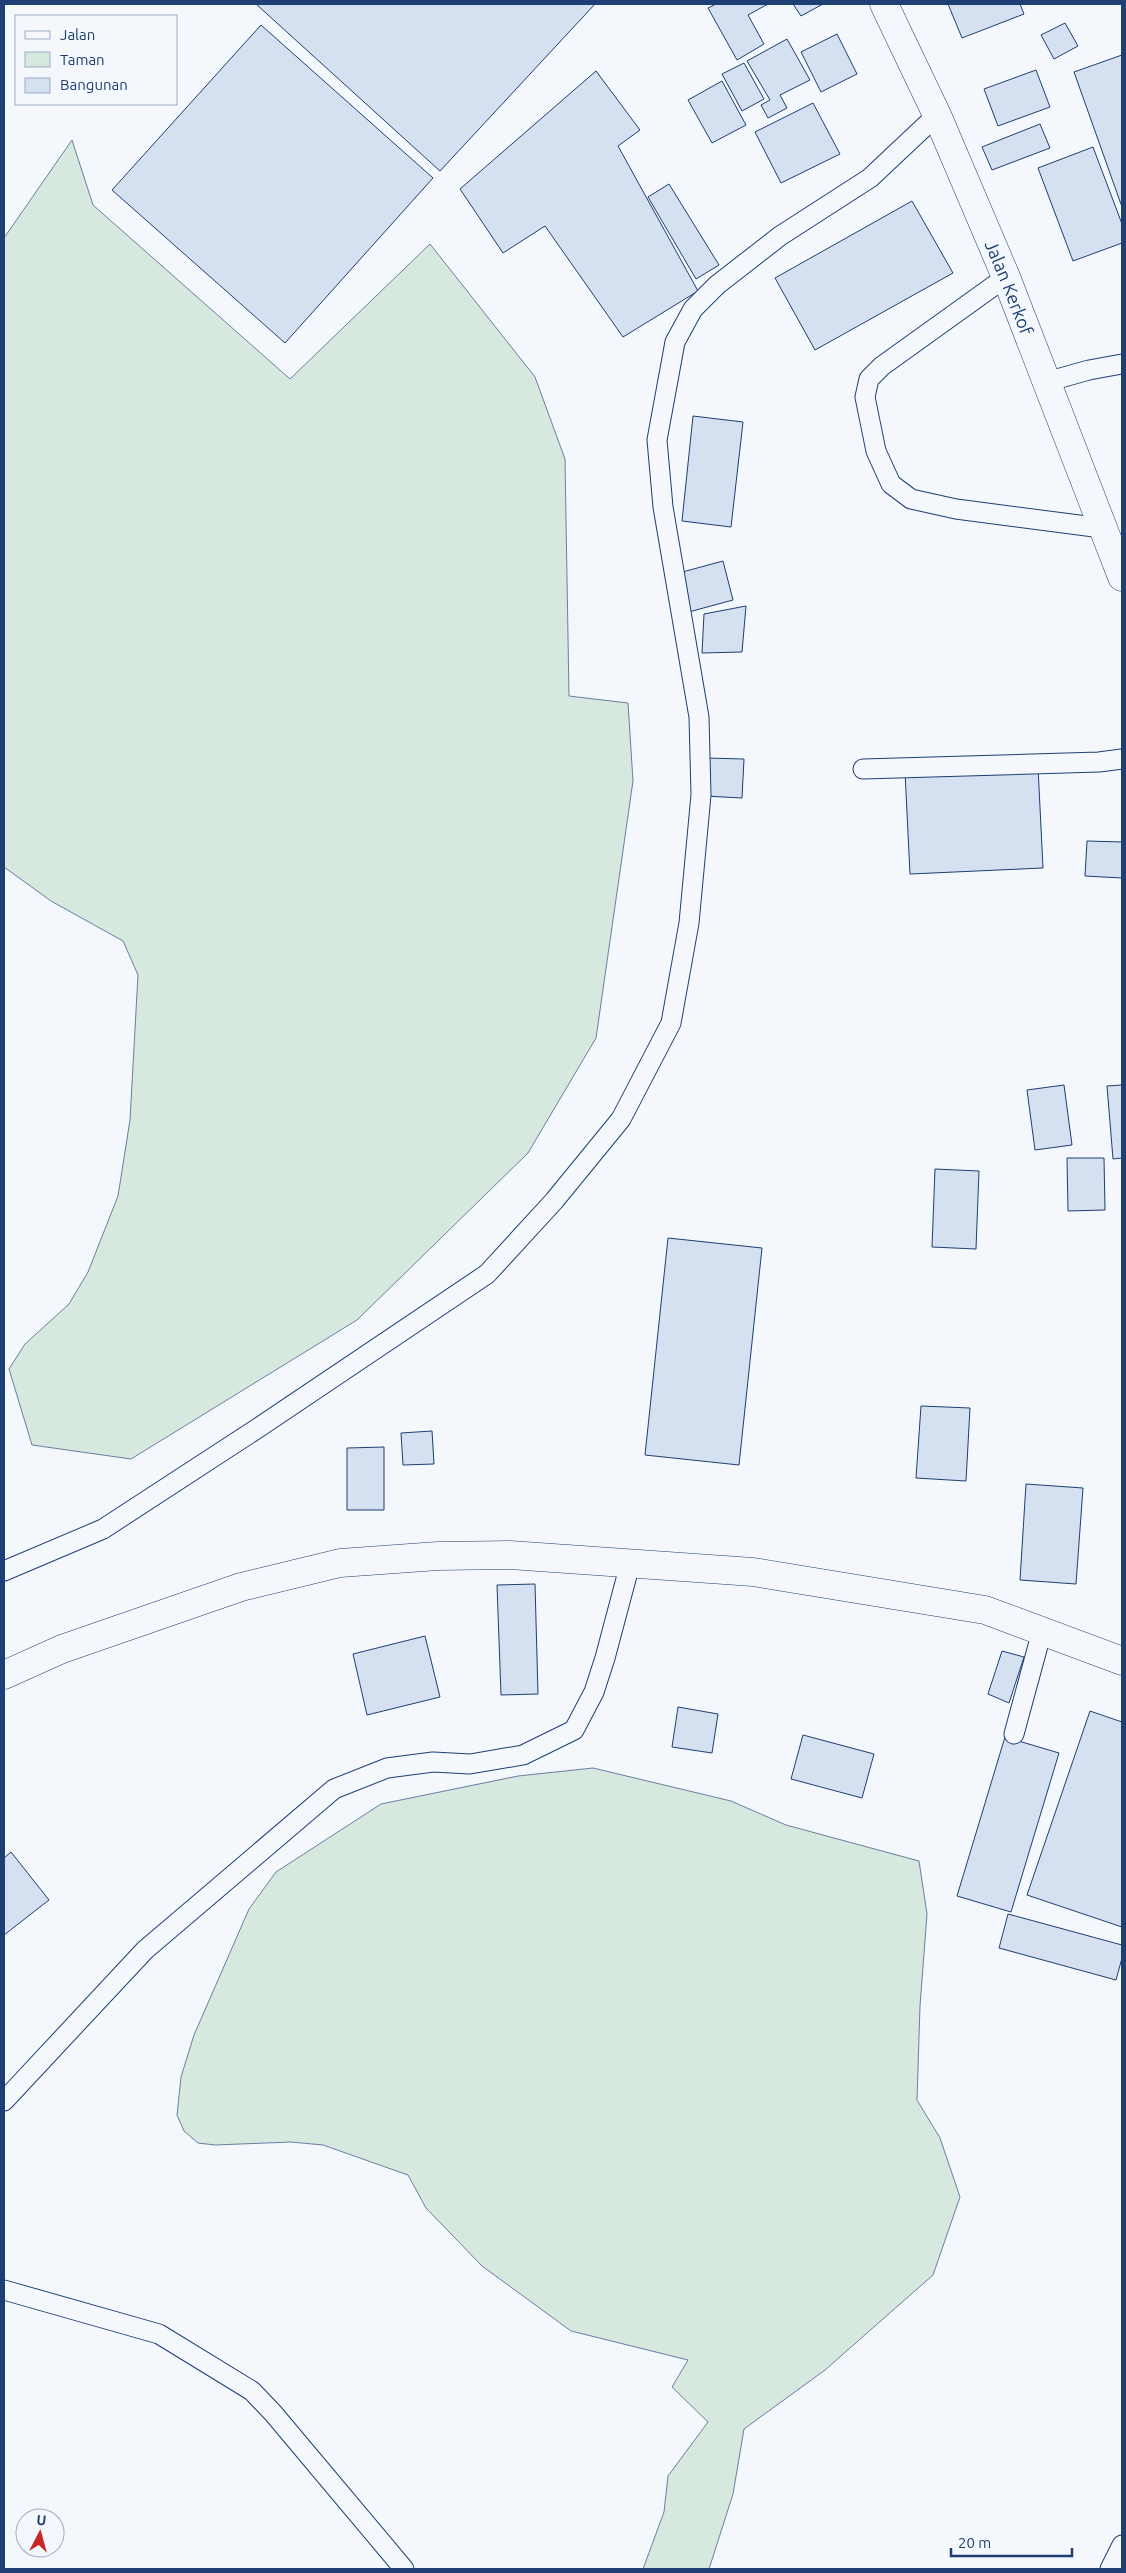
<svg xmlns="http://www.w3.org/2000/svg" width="1126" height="2573" font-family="Ubuntu,sans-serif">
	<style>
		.green { fill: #d7e8df; stroke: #687fa3 }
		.building { fill: #d5e0f0; stroke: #1d3f73 }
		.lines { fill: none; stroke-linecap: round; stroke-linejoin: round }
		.service-casing { stroke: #1d3f73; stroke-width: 21 }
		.minor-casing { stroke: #1d3f73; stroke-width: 29 }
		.primary-casing { stroke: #1d3f73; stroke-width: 29 }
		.service { stroke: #f4f7fb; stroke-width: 19 }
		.minor { stroke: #f4f7fb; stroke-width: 28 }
		.primary { stroke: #f4f7fb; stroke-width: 28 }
		.labels { text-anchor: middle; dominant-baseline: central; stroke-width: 4; stroke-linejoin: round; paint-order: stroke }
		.street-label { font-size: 18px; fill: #1d3f73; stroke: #f4f7fb }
	</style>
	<rect width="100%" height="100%" fill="#f4f7fb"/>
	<path class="green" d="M72,140L93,205L290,379L430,244L535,377L565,459L569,696L628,703L633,781L596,1038L528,1153L357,1320L131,1459L32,1445L9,1369L25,1344L69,1304L88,1272L118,1196L130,1120L138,975L123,941L51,901L4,867V238Z
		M593,1768L731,1801L786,1825L919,1861L927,1914L920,2006L917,2100L940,2138L960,2197L933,2275L825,2370L744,2429L733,2494L709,2569H643L664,2512L668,2476L708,2422L672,2387L688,2360L571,2331L482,2266L426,2208L408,2175L323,2145L291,2142L215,2145L198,2143L184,2131L177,2115L181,2077L194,2035L249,1909L276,1872L381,1804L518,1776Z"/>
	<path class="building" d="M256,4H595L440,171Z
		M716,4H768L748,15L764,44L737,60L708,8Z
		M793,4H823L801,16Z
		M948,4H1020L1024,14L962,38Z
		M1065,23L1078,46L1054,59L1041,35Z
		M261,25L433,178L285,343L112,190Z
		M837,34L857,74L821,92L801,52Z
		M787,39L810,80L780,95L787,108L768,118L761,105L770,100L747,61Z
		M1122,55V207L1074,72Z
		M744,63L764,99L742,111L722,74Z
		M1036,70L1050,107L998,126L984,89Z
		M596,71L640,130L618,146L698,291L623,337L545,226L503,253L460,189Z
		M722,81L746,125L712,143L688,100Z
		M813,103L840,154L781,183L755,132Z
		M1040,124L1050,148L992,170L982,147Z
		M1093,147L1122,224V243L1073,261L1038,168Z
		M669,184L719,265L696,279L648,197Z
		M912,201L953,273L815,350L775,278Z
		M693,416L743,422L731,527L682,521Z
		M723,561L733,600L685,613L675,574Z
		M746,606L742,652L702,653L704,614Z
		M707,758L744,759L742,798L705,796Z
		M1038,767L1043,868L910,874L905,772Z
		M1087,841L1122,842V878L1085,876Z
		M1064,1085L1072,1145L1035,1150L1027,1090Z
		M1122,1085V1158L1113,1159L1107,1086Z
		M1067,1158H1104L1105,1210L1068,1211Z
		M935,1169L979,1171L976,1249L932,1247Z
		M668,1238L762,1248L739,1465L645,1455Z
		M921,1406L970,1408L966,1481L916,1478Z
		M432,1431L434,1464L403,1465L401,1433Z
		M384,1447V1510H347V1448Z
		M1026,1484L1083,1488L1076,1584L1020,1580Z
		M535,1584L538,1694L501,1695L497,1585Z
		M425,1636L440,1697L367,1715L353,1654Z
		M1002,1651L1024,1657L1009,1703L988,1694Z
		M678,1707L718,1714L712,1753L672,1747Z
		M1090,1711L1122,1722V1927L1027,1895Z
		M803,1735L874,1754L862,1798L791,1779Z
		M1005,1737L1059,1753L1011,1912L957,1896Z
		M11,1852L49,1900L4,1935V1858Z
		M1008,1914L1122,1945V1958L1116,1980L999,1948Z"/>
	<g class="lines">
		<defs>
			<path id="service" d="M1006,277L882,366L869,379L865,397L876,451L891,484L911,499L956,509L1102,528
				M1046,382L1089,370L1122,364
				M863,769L1099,762L1122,759
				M4,1571L103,1529L258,1428L487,1274L554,1201L621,1119L671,1023L689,923L701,795L699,717L663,507L657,440L675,342L693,309L717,285L780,236L870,178L937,115
				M1014,1734L1042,1631
				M4,2101L145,1950L334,1789L387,1768L433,1762L470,1764L523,1755L574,1730L594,1692L605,1658L630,1564
				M4,2290L159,2334L252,2391L273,2413L404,2569
				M1110,2569L1122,2545"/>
			<path id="minor" d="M4,1675L62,1649L241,1587L340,1563L438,1556L510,1555L753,1572L985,1610L1122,1661"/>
			<g id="primary">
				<path id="s1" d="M884,4L937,115L1006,277L1122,577"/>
			</g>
		</defs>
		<use href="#service" class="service-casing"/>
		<use href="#minor" class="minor-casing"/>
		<use href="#primary" class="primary-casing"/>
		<use href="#service" class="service"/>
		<use href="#minor" class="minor"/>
		<use href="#primary" class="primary"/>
	</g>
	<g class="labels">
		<g class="street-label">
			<text stroke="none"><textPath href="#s1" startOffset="310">Jalan Kerkof</textPath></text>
		</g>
	</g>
	<rect width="1126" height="2573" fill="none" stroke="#1d3f73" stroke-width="10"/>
	<rect x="15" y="15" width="162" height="90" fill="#f4f7fb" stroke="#9eadc5"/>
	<rect x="25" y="31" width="25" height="8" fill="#f4f7fb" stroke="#9eadc5"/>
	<text x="60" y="40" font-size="15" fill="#1d3f73">Jalan</text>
	<rect x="25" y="52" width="25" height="15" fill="#d7e8df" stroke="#9eadc5"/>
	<text x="60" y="65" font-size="15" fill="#1d3f73">Taman</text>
	<rect x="25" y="78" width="25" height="15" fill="#d5e0f0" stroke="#9eadc5"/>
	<text x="60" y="90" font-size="15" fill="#1d3f73">Bangunan</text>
	<g transform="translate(40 2533) rotate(6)"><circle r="24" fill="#f4f7fb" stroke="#9eadc5"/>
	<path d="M0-4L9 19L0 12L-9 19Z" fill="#c62828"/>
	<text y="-8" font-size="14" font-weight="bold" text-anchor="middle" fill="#1d3f73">U</text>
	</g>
	<path d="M951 2548v8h121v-8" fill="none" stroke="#1d3f73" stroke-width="2.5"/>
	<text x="958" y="2548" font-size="15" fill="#1d3f73" stroke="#f4f7fb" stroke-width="4" paint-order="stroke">20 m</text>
</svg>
